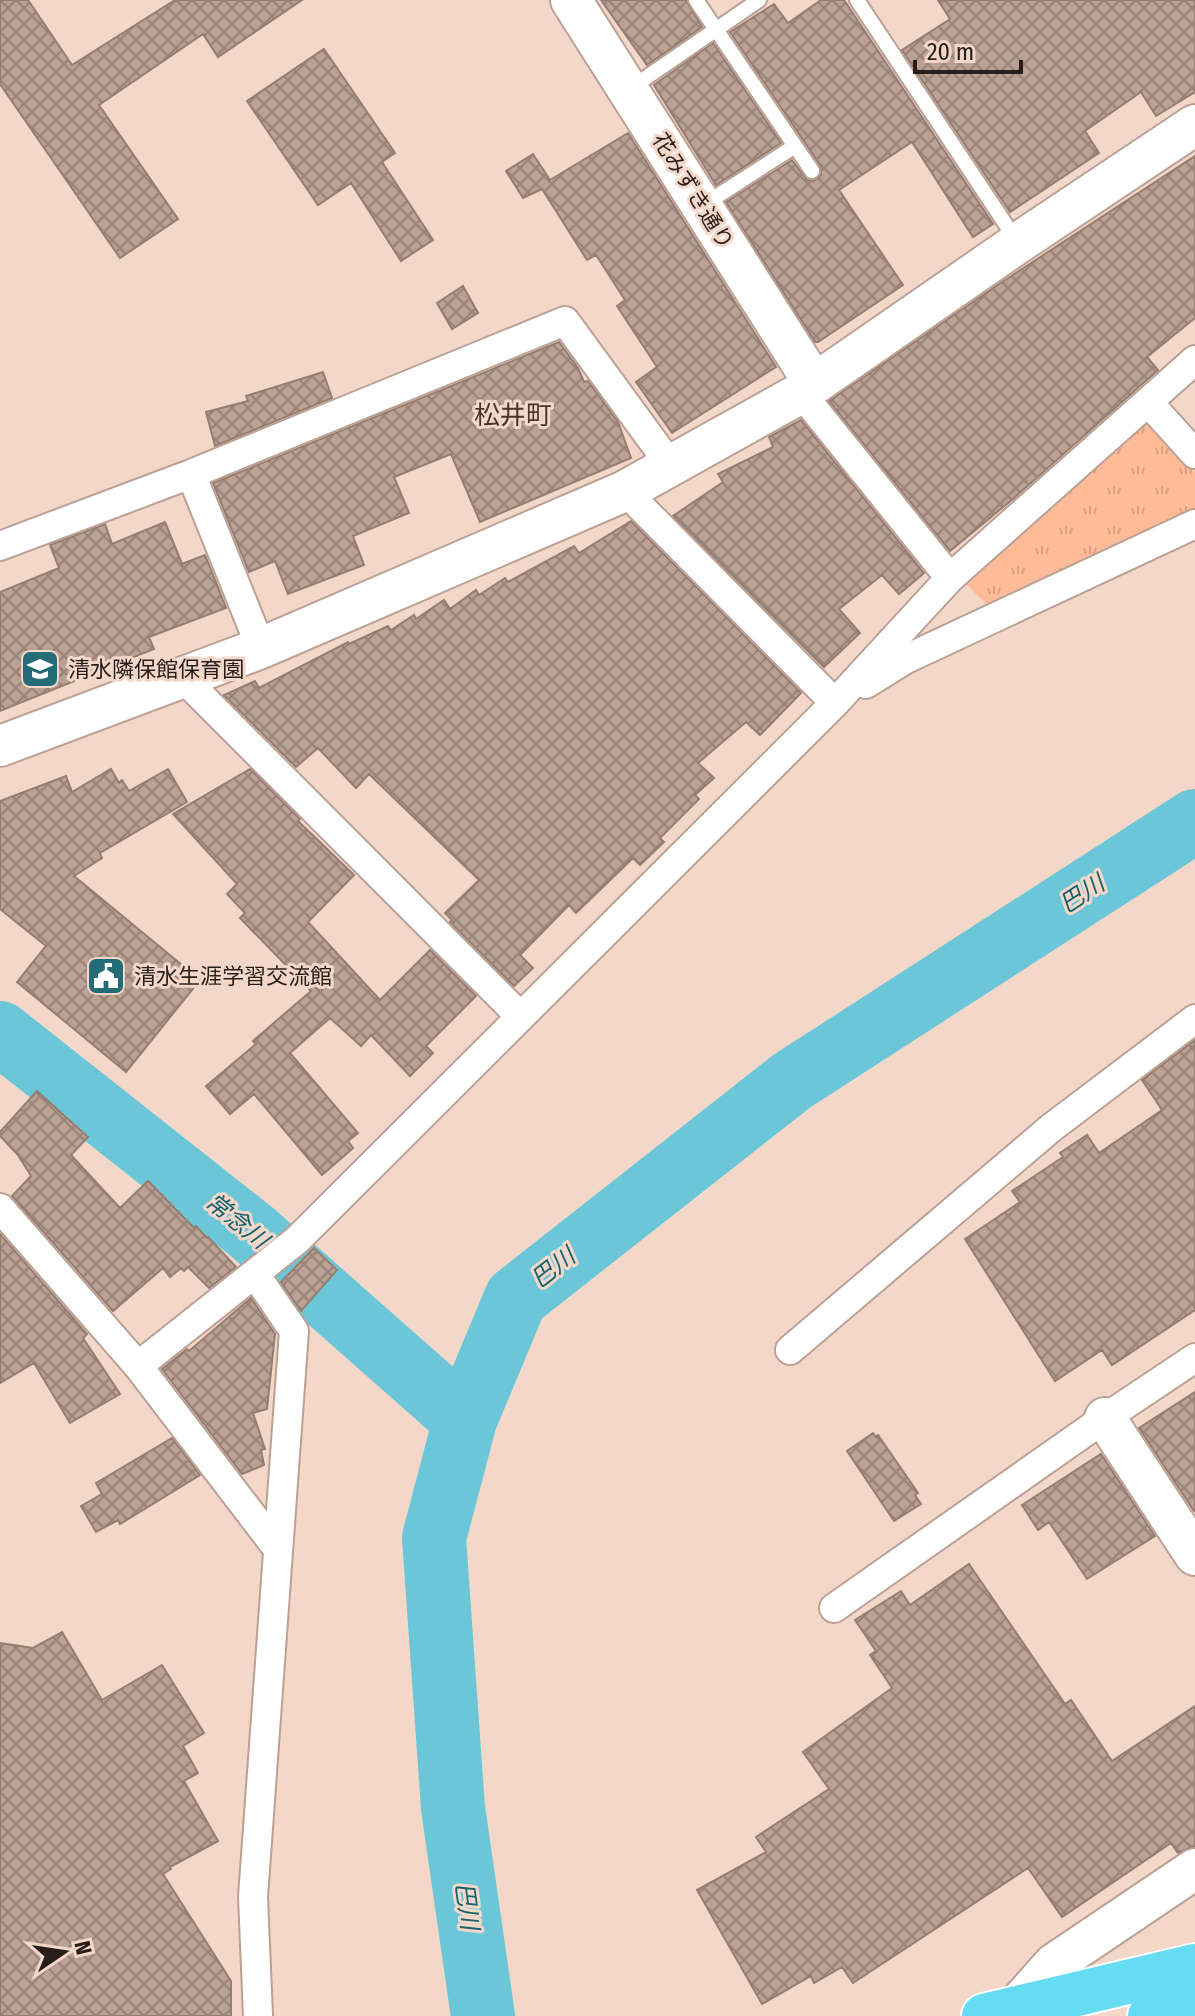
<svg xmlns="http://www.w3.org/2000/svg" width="1195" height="2016" font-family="'Fira Sans Condensed','Noto Sans JP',sans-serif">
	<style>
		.park { fill: url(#park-tufts) }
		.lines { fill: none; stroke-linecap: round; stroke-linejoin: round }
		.river { stroke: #6bc7d8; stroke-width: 64 }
		.building { fill: url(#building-cross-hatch); stroke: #957d70; stroke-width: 2 }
		.lane-casing { stroke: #bba194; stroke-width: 18 }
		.street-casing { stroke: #bba194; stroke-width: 32 }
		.secondary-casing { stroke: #bba194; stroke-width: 44 }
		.highway-casing { stroke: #fff; stroke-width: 48 }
		.lane { stroke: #fff; stroke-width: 14 }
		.street { stroke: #fff; stroke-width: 28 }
		.secondary { stroke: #fff; stroke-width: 40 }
		.highway { stroke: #65dcf1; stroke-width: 44 }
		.labels { text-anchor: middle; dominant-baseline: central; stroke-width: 6; stroke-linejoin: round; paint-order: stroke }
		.street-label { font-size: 22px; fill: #281e19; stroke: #f3d8ca }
		.poi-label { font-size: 22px; fill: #281e19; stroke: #f3d8ca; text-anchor: start }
		.water-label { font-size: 24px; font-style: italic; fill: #15626e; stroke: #f3d8ca }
		.quarter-label { font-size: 26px; fill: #4a3529; stroke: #f3d8ca }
	</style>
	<defs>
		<pattern id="park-tufts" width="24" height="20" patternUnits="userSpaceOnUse" patternTransform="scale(2)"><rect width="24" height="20" fill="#fdbb98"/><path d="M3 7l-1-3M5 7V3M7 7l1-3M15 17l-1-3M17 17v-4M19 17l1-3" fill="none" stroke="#d9a082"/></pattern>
		<pattern id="building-cross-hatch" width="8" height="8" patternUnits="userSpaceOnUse" patternTransform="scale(2)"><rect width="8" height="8" fill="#bba194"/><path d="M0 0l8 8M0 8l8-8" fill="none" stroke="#988378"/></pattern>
	</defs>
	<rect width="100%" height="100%" fill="#f3d8ca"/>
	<path class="park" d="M1150,418L1195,472V516L993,611L962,580Z"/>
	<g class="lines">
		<path class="river" d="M0,1033L252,1232L465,1420
			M483,2016L453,1808L434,1538L465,1420L516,1298L792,1081L1195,821"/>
	</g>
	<path class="building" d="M0,0H28L72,65L175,0H302L218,57L203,34L99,105L178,219L120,258L0,84Z
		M601,0H686L702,27L647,65Z
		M821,0H844L993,224L973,237L912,142L839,190L903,285L818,342H815L726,202L792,160L807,180L814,181L821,175L820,165L730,32L774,4L788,23Z
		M938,0H1195V92L1156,116L1141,92L1085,131L1099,153L1010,212L902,50L950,19Z
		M713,43L781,143L716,185L654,85Z
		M324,49L395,153L382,162L433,240L401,261L351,183L318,205L247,101Z
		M628,133L776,367L672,433L636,382L657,367L617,306L625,300L596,255L587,260L542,189L523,198L506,171L533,154L550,180Z
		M1195,156V318L1147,357L1158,370L1014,498L950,551L829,401L999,284Z
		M463,286L478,313L452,329L437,303Z
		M559,342L578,368L584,382L588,381L618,422L631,458L480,522L451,454L394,477L409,513L353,536L364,565L288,594L275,561L249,572L213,483Z
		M323,372L332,398L215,446L206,412L248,401L246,396Z
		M801,420L924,573L899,594L882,575L839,609L860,633L824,667L673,516L723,482L718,474L773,447L769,437Z
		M631,521L801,693L760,735L746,722L698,763L714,778L695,795L699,799L660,838L664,842L640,865L633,858L576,913L569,905L520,955L533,968L514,986L450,922L452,920L445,913L479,880L369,774L356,788L318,748L296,767L224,695L255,681L259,688L348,642L349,644L388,626L391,630L414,615L416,619L444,600L450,609L476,590L479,595L505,578L508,582L574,546L579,553Z
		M165,522L182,564L205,555L226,608L149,637L154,649L0,711V592L59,568L50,545L105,524L112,544Z
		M111,769L119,783L122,780L129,791L168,769L187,802L100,853L102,858L74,876L200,980L126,1072L17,982L46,946L0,909V801L66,776L72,792Z
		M250,769L300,819L298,821L354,875L308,922L380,1000L430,950L476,996L426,1046L433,1053L410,1076L371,1035L361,1046L330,1018L290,1053L358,1133L348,1141L353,1148L322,1175L254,1094L230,1114L206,1086L256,1044L253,1041L311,991L240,918L245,913L227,894L237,884L173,814Z
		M1195,1040V1310L1112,1365L1102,1350L1055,1381L965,1239L1020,1202L1012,1191L1063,1157L1060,1153L1087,1135L1099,1153L1162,1110L1142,1080Z
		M37,1091L88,1137L71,1155L120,1208L148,1181L194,1228L196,1226L207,1238L208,1237L236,1267L209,1288L188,1267L184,1271L181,1268L170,1277L163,1268L113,1311L12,1196L31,1176L18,1155L0,1136V1132Z
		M0,1234L87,1334L83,1338L120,1394L70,1423L34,1363L0,1383Z
		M314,1248L337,1270L301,1311L281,1282Z
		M251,1298L275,1334L267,1409L253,1413L265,1449L261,1450L264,1465L242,1474L162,1369L187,1349L189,1351Z
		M1195,1392V1510L1194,1511L1139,1428Z
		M873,1433L876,1437L878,1435L918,1493L915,1495L921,1504L894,1521L847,1451Z
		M172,1438L200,1475L120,1524L118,1520L96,1532L81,1506L102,1494L96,1483Z
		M1101,1454L1155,1536L1087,1579L1049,1522L1038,1530L1022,1505Z
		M969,1564L1065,1704L1071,1700L1112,1761L1195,1706V1846L1178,1853L1171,1843L1062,1917L1028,1868L853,1983L842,1967L814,1983L811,1976L762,2004L697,1890L766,1852L756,1837L829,1789L803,1752L892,1688L870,1655L876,1651L855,1620L901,1591L910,1605Z
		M62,1632L102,1700L162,1665L204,1733L183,1746L198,1773L184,1781L218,1841L170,1867L171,1869L163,1874L231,1981V2016H0V1643L33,1648Z"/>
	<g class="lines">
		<defs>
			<path id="lane" d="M696,0L812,171
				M857,0L1016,240
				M631,88L759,0
				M705,204L795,146"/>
			<path id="street" d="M801,393L950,578
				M1148,402L1195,454
				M191,474L261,648
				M625,491L835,703
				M0,546L191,474L565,321L671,466
				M182,677L520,1016
				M866,684L906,659L1195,524
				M0,1208L138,1366L277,1548
				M255,1274L294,1331L253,1897L258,2016
				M790,1350L1051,1128L1195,1019
				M138,1366L297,1240L835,703L950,578L1195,360
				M834,1608L1105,1418L1195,1358"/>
			<path id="secondary" d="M571,0L814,383
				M0,746L261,648L625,491L801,393L1018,243L1195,125
				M1105,1418L1195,1555
				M1016,2016L1014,2009L1054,1964L1195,1869"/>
			<path id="highway" d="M984,2016L1195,1966
				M1150,2016L1195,2006"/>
		</defs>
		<use href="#lane" class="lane-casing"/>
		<use href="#street" class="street-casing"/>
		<use href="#secondary" class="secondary-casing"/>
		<use href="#highway" class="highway-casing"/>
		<use href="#lane" class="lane"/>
		<use href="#street" class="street"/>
		<use href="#secondary" class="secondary"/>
		<use href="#highway" class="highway"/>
	</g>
	<defs>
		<symbol id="school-square" viewBox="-11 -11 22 22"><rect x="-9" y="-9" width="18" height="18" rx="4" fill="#246c78" stroke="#f3d8ca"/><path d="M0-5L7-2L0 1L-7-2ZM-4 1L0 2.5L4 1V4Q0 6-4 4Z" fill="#fff"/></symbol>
		<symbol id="civic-square" viewBox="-11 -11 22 22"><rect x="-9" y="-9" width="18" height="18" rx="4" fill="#246c78" stroke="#f3d8ca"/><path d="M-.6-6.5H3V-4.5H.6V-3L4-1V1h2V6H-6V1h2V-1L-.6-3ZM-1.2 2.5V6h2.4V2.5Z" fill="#fff"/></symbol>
	</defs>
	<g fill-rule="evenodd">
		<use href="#school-square" x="18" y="647" width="44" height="44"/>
		<use href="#civic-square" x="84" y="954" width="44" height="44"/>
	</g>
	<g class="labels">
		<g class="street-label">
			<text transform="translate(693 191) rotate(58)">花みずき通り</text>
		</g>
		<g class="poi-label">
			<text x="68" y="669">清水隣保館保育園</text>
			<text x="134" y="976">清水生涯学習交流館</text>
		</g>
		<g class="water-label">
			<text transform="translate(1082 894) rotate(-33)">巴川</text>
			<text transform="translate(237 1221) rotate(39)">常念川</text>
			<text transform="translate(553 1268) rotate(-38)">巴川</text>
			<text transform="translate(467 1906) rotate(82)">巴川</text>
		</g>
		<g class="quarter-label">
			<text x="513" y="415">松井町</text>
		</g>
	</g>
	<g transform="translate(64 1952) rotate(77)" stroke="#f3d8ca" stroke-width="6" paint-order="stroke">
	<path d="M0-6L14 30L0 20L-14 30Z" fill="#281e19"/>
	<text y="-12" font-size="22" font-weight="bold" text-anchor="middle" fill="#281e19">N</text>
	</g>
	<path d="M915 60v12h106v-12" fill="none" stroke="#281e19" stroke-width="4"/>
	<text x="927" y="60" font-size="24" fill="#281e19" stroke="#f3d8ca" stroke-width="6" paint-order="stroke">20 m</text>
</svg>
